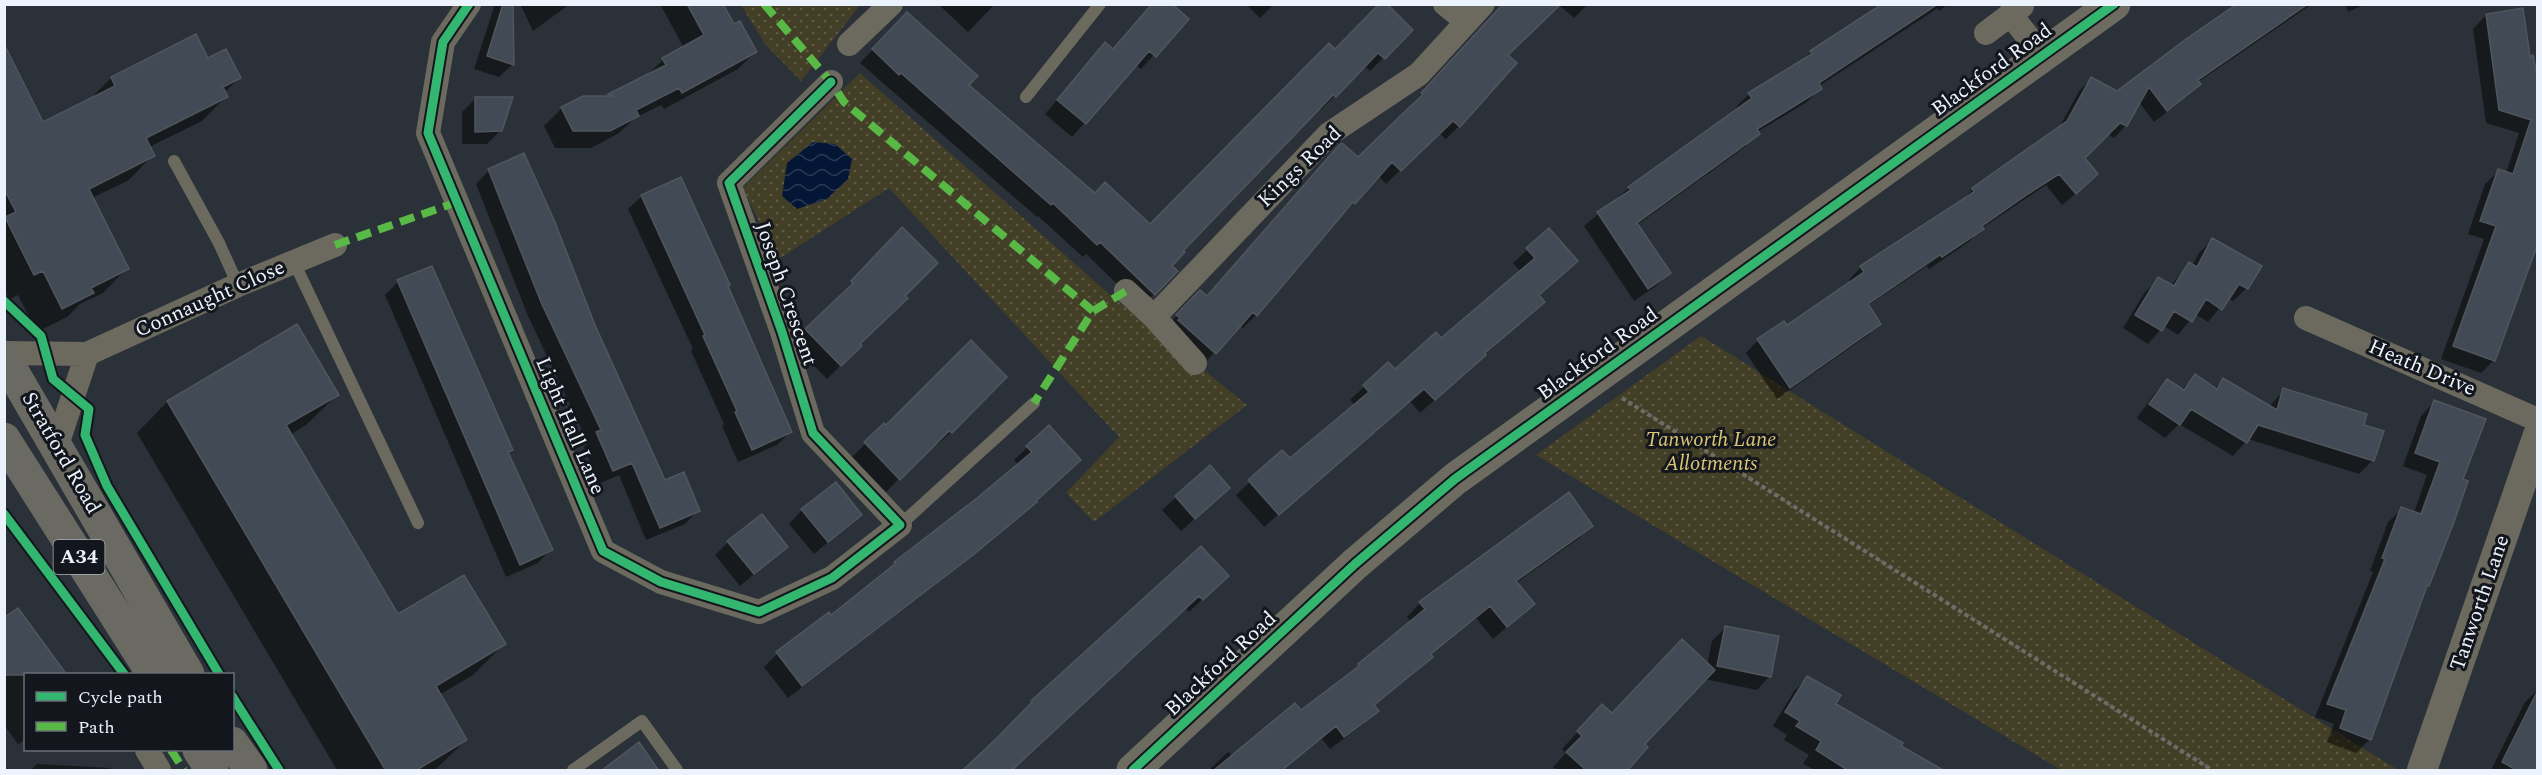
<svg xmlns="http://www.w3.org/2000/svg" width="2542" height="775" font-family="Spectral,serif">
	<style>
		.green { fill: url(#green-dots) }
		.water { fill: url(#water-waves) }
		.shadow { fill: #0007 }
		.building { fill: #414a55; stroke: #51565c; stroke-width: 1.5 }
		.lines { fill: none; stroke-linecap: round; stroke-linejoin: round }
		.path { stroke: #6d6d68; stroke-width: 4; stroke-dasharray: 4.5 3; stroke-linecap: butt }
		.service { stroke: #6c6a5e; stroke-width: 12 }
		.minor { stroke: #6c6a5e; stroke-width: 24 }
		.tertiary { stroke: #6c6a5e; stroke-width: 30 }
		.secondary { stroke: #6e6c61; stroke-width: 33 }
		.trunk { stroke: #6b6a62; stroke-width: 33 }
		.quiet { stroke: #58b947; stroke-width: 8; stroke-dasharray: 15 8; stroke-linecap: butt }
		.cycleway-casing { stroke: #13171d; stroke-width: 13 }
		.cycleway { stroke: #33b770; stroke-width: 9 }
		.labels { text-anchor: middle; dominant-baseline: central; stroke-width: 6; stroke-linejoin: round; paint-order: stroke }
		.shield { fill: #13171d; stroke: #abb1b9; stroke-width: 1.5 }
		.shield-label { font-size: 20px; font-weight: bold; fill: #ecf3fc }
		.street-label { font-size: 21px; fill: #ecf3fc; stroke: #13171d }
		.park-label { font-size: 21px; font-style: italic; fill: #dac573; stroke: #13171d }
	</style>
	<defs>
		<pattern id="green-dots" width="8" height="8" patternUnits="userSpaceOnUse" patternTransform="scale(1.5)"><rect width="8" height="8" fill="#433e26"/><path d="M2 2h.1M6 6h.1" fill="none" stroke="#5e5a46" stroke-width="1.8" stroke-linecap="round"/></pattern>
		<pattern id="water-waves" width="16" height="10" patternUnits="userSpaceOnUse" patternTransform="scale(1.5)"><rect width="16" height="10" fill="#041636"/><path d="M0 5q4-4 8 0t8 0" fill="none" stroke="#293854"/></pattern>
	</defs>
	<rect width="100%" height="100%" fill="#2b3138"/>
	<path class="green" d="M741,5H860L801,81L765,44Z
		M860,73L1109,294L1247,405L1094,522L1066,493L1119,437L889,188L777,260L743,188Z
		M1701,336L2398,770H2061L1536,455Z"/>
	<path class="water" d="M813,142L835,144L852,159L848,179L827,199L797,209L782,196L787,163Z"/>
	<path class="shadow" d="M495,4H512L513,64L499,77L474,69Z
		M520,4H570L533,31Z
		M660,4H722L734,26L755,52L738,69L664,109L661,105L635,118L619,133L591,148H555L544,126L562,108L607,98L646,76L663,60L684,48Z
		M938,4H995L968,32Z
		M1246,4H1274L1260,18Z
		M1505,4H1588L1574,18L1559,5L1506,55L1459,126L1446,139L1439,133L1386,184L1378,175L1354,203L1340,216L1256,315L1243,328L1239,325L1202,366L1164,329L1200,292L1206,297L1339,146L1358,159L1411,108L1409,107L1419,96Z
		M1879,4H1948L1939,11L1938,8L1819,86L1820,89L1807,102L1757,132L1745,147L1637,225L1669,273L1656,286L1634,301L1584,226L1629,188L1738,110L1736,107L1749,94L1800,63L1811,52L1859,21Z
		M2240,4H2312L2198,82L2199,84L2187,96L2154,122L2139,102L2126,125L2114,138L2107,134L2083,158L2084,187L2062,205L2046,185L1982,228L1970,241L1929,269L1927,266L1867,306L1879,324L1867,336L1777,399L1746,353L1758,340L1784,323L1786,327L1851,283L1849,280L1861,267L1961,202L1973,189L2059,128L2079,91L2091,79L2117,93Z
		M2345,4H2366L2348,12Z
		M2486,15L2529,57L2538,90L2494,360L2481,373L2441,359L2484,239L2468,234L2485,184L2499,171L2506,173L2519,133L2486,123L2473,29Z
		M1187,19L1141,69L1135,64L1072,137L1045,114L1092,58Z
		M894,27L967,85L1095,195L1150,226L1335,51L1411,30L1370,71L1364,65L1321,110L1319,107L1181,251L1170,266L1176,271L1141,307L1086,254L1083,257L1038,216L1037,217L860,63Z
		M195,36L207,60L239,78L224,93L226,97L202,121L149,147L153,155L129,180L92,198L127,268L103,293L80,304L67,317L37,332L18,295L10,299L4,289V84L42,124L89,100L111,78Z
		M475,99L500,131L487,144H462V112Z
		M489,170L664,482L698,510L685,524L646,540L619,475L599,484L584,447L588,443L528,316L476,184Z
		M642,196L727,286L790,432L777,445L738,462L722,426L724,424L691,351L693,349L628,209Z
		M902,229L903,296L858,344L860,346L827,379L793,344L841,297L839,295L872,263L869,261Z
		M1549,230L1538,296L1543,302L1420,413L1410,401L1264,527L1236,495L1282,452L1290,460L1355,405L1350,400L1388,364L1395,371L1441,340L1521,272L1513,263Z
		M2212,240L2247,288L2233,301L2228,298L2208,322L2195,314L2178,335L2164,326L2148,344L2123,328L2145,292L2159,279L2170,286L2190,264L2192,266L2199,253Z
		M398,282L511,450L507,454L551,549L538,563L506,577L385,295Z
		M296,326L337,395L306,425L290,435L398,616L504,644L473,675L439,695L466,740L435,770H337L137,433L167,402Z
		M2195,376L2214,389L2223,380L2269,407L2284,390L2362,426L2382,432L2372,461L2359,474L2248,439L2233,456L2179,424L2165,438L2137,418L2154,394L2167,381L2181,390Z
		M2434,402L2461,480L2427,586L2424,589L2370,739L2356,753L2327,742L2334,724L2315,717L2373,572L2370,571L2388,522L2402,509L2414,513L2427,475L2403,466L2421,416Z
		M884,425L886,427H957L937,445L935,443L886,492L852,457Z
		M1049,427L1035,502L957,568L788,698L764,667L777,654L831,617L1019,465L1014,460Z
		M1210,467L1215,501L1181,531L1162,510Z
		M1569,494L1591,526L1578,539L1516,583L1533,604L1493,639L1476,618L1430,656L1418,670L1373,706L1377,711L1363,724L1330,749L1321,738L1282,770H1209L1228,752L1233,756L1301,712L1347,677L1411,622L1407,617L1420,603Z
		M802,510L860,515L814,554L789,524Z
		M728,542L786,547L740,586L715,555Z
		M1227,576L1189,612L1185,608L1019,715L1032,702Z
		M4,620L26,674V739L18,744L4,725Z
		M1726,627L1770,676L1757,690L1704,679L1643,744L1625,770H1557L1553,767L1566,753L1562,749L1586,723L1612,715L1707,665L1712,641Z
		M1808,677L1834,704L1934,770H1815L1803,764L1809,755L1784,740L1787,735L1773,726L1794,691Z
		M2538,690V770H2491L2525,702Z
		M37,764L111,768V770H31Z"/>
	<path class="building" d="M503,4H513L514,65L487,56Z
		M687,4H723L734,24L740,21L757,52L682,93L679,88L636,110L639,116L610,131H573L561,107L583,96H614L608,94L666,65L662,58L704,35Z
		M1152,4H1172L1189,19L1156,57L1149,51L1086,124L1057,100L1105,42L1113,49Z
		M1379,4H1387L1413,30L1385,59L1378,53L1336,97L1333,95L1183,251L1185,252L1172,266L1178,271L1155,295L1100,242L1097,245L1053,203L1051,205L901,73L899,75L872,49L907,12L978,76L969,85L1095,193L1105,182L1150,224L1329,43L1335,49Z
		M1503,4H1561L1508,55L1517,63L1460,127L1453,121L1401,171L1392,162L1355,204L1353,202L1257,316L1253,312L1216,354L1178,320L1180,318L1176,315L1200,290L1207,296L1339,145L1342,143L1358,157L1423,94L1421,93L1433,80Z
		M1882,4H1938L1819,83L1822,89L1757,129L1760,134L1637,223L1671,273L1648,289L1597,212L1631,190L1628,187L1752,98L1748,93L1812,54L1810,51Z
		M2237,4H2308L2198,80L2201,84L2167,111L2149,87L2127,126L2120,123L2085,158L2098,174L2076,194L2059,174L2028,194L1982,226L1984,229L1942,257L1940,255L1868,304L1881,324L1790,388L1757,339L1784,321L1787,325L1864,272L1860,266L1974,192L1972,188L2067,121L2091,77L2117,91L2186,39Z
		M2523,8L2530,56L2533,55L2538,81V243L2495,361L2453,346L2496,226L2480,221L2498,169L2513,174L2531,120L2499,110L2486,14Z
		M196,34L208,58L226,49L241,78L223,87L228,97L146,138L155,156L89,189L129,269L91,288L94,293L62,309L43,271L34,275L5,217L16,212L4,189V44L43,122L115,86L111,77Z
		M475,97H513L502,131L475,132Z
		M524,153L554,220L595,325L665,480L684,472L700,511L660,528L632,463L613,471L596,432L601,430L541,302L488,169Z
		M681,177L730,285L728,286L792,432L752,450L735,412L737,411L703,336L705,335L641,195Z
		M902,227L938,263L905,296L908,298L860,344L862,346L841,366L805,329L853,283L851,281Z
		M1549,228L1578,261L1539,295L1545,302L1485,353L1486,355L1435,400L1424,389L1279,515L1248,480L1282,450L1290,458L1369,392L1363,385L1388,362L1395,369L1436,332L1441,338L1535,258L1526,248Z
		M2212,238L2262,266L2248,289L2239,284L2222,310L2206,299L2192,322L2174,311L2162,331L2135,315L2158,277L2174,286L2189,262L2197,267Z
		M432,266L513,450L508,452L553,550L520,565L397,280Z
		M297,324L339,395L286,425L398,614L464,575L506,644L436,686L467,740L415,771H386L167,401Z
		M971,340L1007,377L952,433L949,431L900,480L864,442L884,423L886,425Z
		M2195,374L2217,389L2223,378L2277,410L2283,388L2367,414L2364,425L2384,431L2374,461L2258,425L2247,443L2191,409L2180,425L2149,404L2167,379L2184,390Z
		M2434,400L2486,419L2463,479L2468,481L2454,522L2429,586H2427L2371,740L2340,728L2346,710L2327,704L2385,559L2382,558L2401,507L2421,514L2440,462L2415,453Z
		M1049,425L1081,460L1036,501L1037,502L973,555L802,686L776,652L829,612L831,615L896,563L894,562L977,498L1032,452L1026,446Z
		M1210,465L1230,488L1195,519L1175,496Z
		M836,482L862,515L828,542L801,509Z
		M1569,492L1593,526L1516,581L1535,604L1507,627L1490,606L1431,654L1433,657L1374,705L1379,711L1344,737L1336,726L1281,771H1213L1295,703L1301,710L1359,666L1358,664L1425,609L1419,602Z
		M762,514L788,547L754,574L727,541Z
		M1201,546L1229,576L1203,600L1199,596L1011,771H962L998,737L1032,702L1031,701Z
		M18,608L67,675H4V618Z
		M1725,626L1779,636L1771,677L1717,666Z
		M1682,639L1715,670L1645,744L1648,747L1627,771H1587L1566,752L1582,736L1577,731L1602,704L1612,713Z
		M1807,676L1841,695L1836,704L1903,743L1901,746L1945,771H1849L1816,750L1821,741L1796,726L1800,721L1785,712Z
		M2538,690V771H2518L2502,762Z
		M639,742L659,771H601Z"/>
	<g class="lines">
		<path class="path" d="M1622,398L2212,770"/>
		<path class="service" d="M1026,97L1100,4
			M174,161L219,243L238,285
			M294,262L418,523
			M900,525L1034,403
			M573,770L642,721L677,770"/>
		<path class="minor" d="M469,4L443,42L428,133L603,551L661,582L759,612L832,578L900,525L813,433L782,332L729,183L831,82
			M1445,4L1466,21
			M2010,14L2043,56
			M1986,33L2022,6
			M849,44L891,4
			M1126,291L1154,317
			M2306,318L2538,420
			M4,353L87,354L238,285L335,245
			M1195,363L1154,317L1329,134L1419,74L1483,4
			M57,445L87,354
			M147,750L159,770"/>
		<path class="tertiary" d="M2422,770L2538,435"/>
		<path class="secondary" d="M1133,770L1355,564L1455,479L2114,4"/>
		<path class="trunk" d="M4,357L188,674
			M4,439L153,674
			M232,743L251,770
			M199,750L212,770"/>
		<path class="quiet" d="M764,4L831,82L844,102L1093,311L1034,403
			M335,245L457,202
			M1093,311L1126,291
			M171,750L184,770"/>
		<defs>
			<path id="cycleway" d="M469,4L443,42L428,133L603,551L661,582L759,612L832,578L900,525L813,433L782,332L729,183L831,82
				M4,301L41,336L53,379L89,409L85,435L107,486L219,674
				M4,514L124,674
				M232,696L279,770
				M1133,770L1355,564L1455,479L2114,4"/>
		</defs>
		<use href="#cycleway" class="cycleway-casing"/>
		<use href="#cycleway" class="cycleway"/>
	</g>
	<g class="labels">
		<rect class="shield" x="53.5" y="540" width="51" height="34" rx="4.5"/>
		<g class="shield-label">
			<text x="79" y="557">A34</text>
		</g>
		<g class="street-label">
			<text transform="translate(1992 70) rotate(-36)">Blackford Road</text>
			<text transform="translate(1300 167) rotate(-44)">Kings Road</text>
			<text transform="translate(786 294) rotate(71)">Joseph Crescent</text>
			<text transform="translate(210 299) rotate(-24)">Connaught Close</text>
			<text transform="translate(1598 354) rotate(-36)">Blackford Road</text>
			<text transform="translate(2422 368) rotate(23)">Heath Drive</text>
			<text transform="translate(570 426) rotate(67)">Light Hall Lane</text>
			<text transform="translate(61 453) rotate(60)">Stratford Road</text>
			<text transform="translate(2480 603) rotate(-71)">Tanworth Lane</text>
			<text transform="translate(1221 664) rotate(-43)">Blackford Road</text>
		</g>
		<g class="park-label">
			<text x="1711" y="440">Tanworth Lane<tspan x="1711" dy="24">Allotments</tspan></text>
		</g>
	</g>
	<rect width="2542" height="775" fill="none" stroke="#ecf3fc" stroke-width="12"/>
	<rect x="24" y="673" width="210" height="78" fill="#13171d" stroke="#6a6f76" stroke-width="1.5"/>
	<rect x="36" y="692" width="30" height="9" fill="#33b770" stroke="#6a6f76" stroke-width="1.5"/>
	<text x="78" y="703" font-size="18" fill="#ecf3fc">Cycle path</text>
	<rect x="36" y="722" width="30" height="9" fill="#58b947" stroke="#6a6f76" stroke-width="1.5"/>
	<text x="78" y="733" font-size="18" fill="#ecf3fc">Path</text>
</svg>
